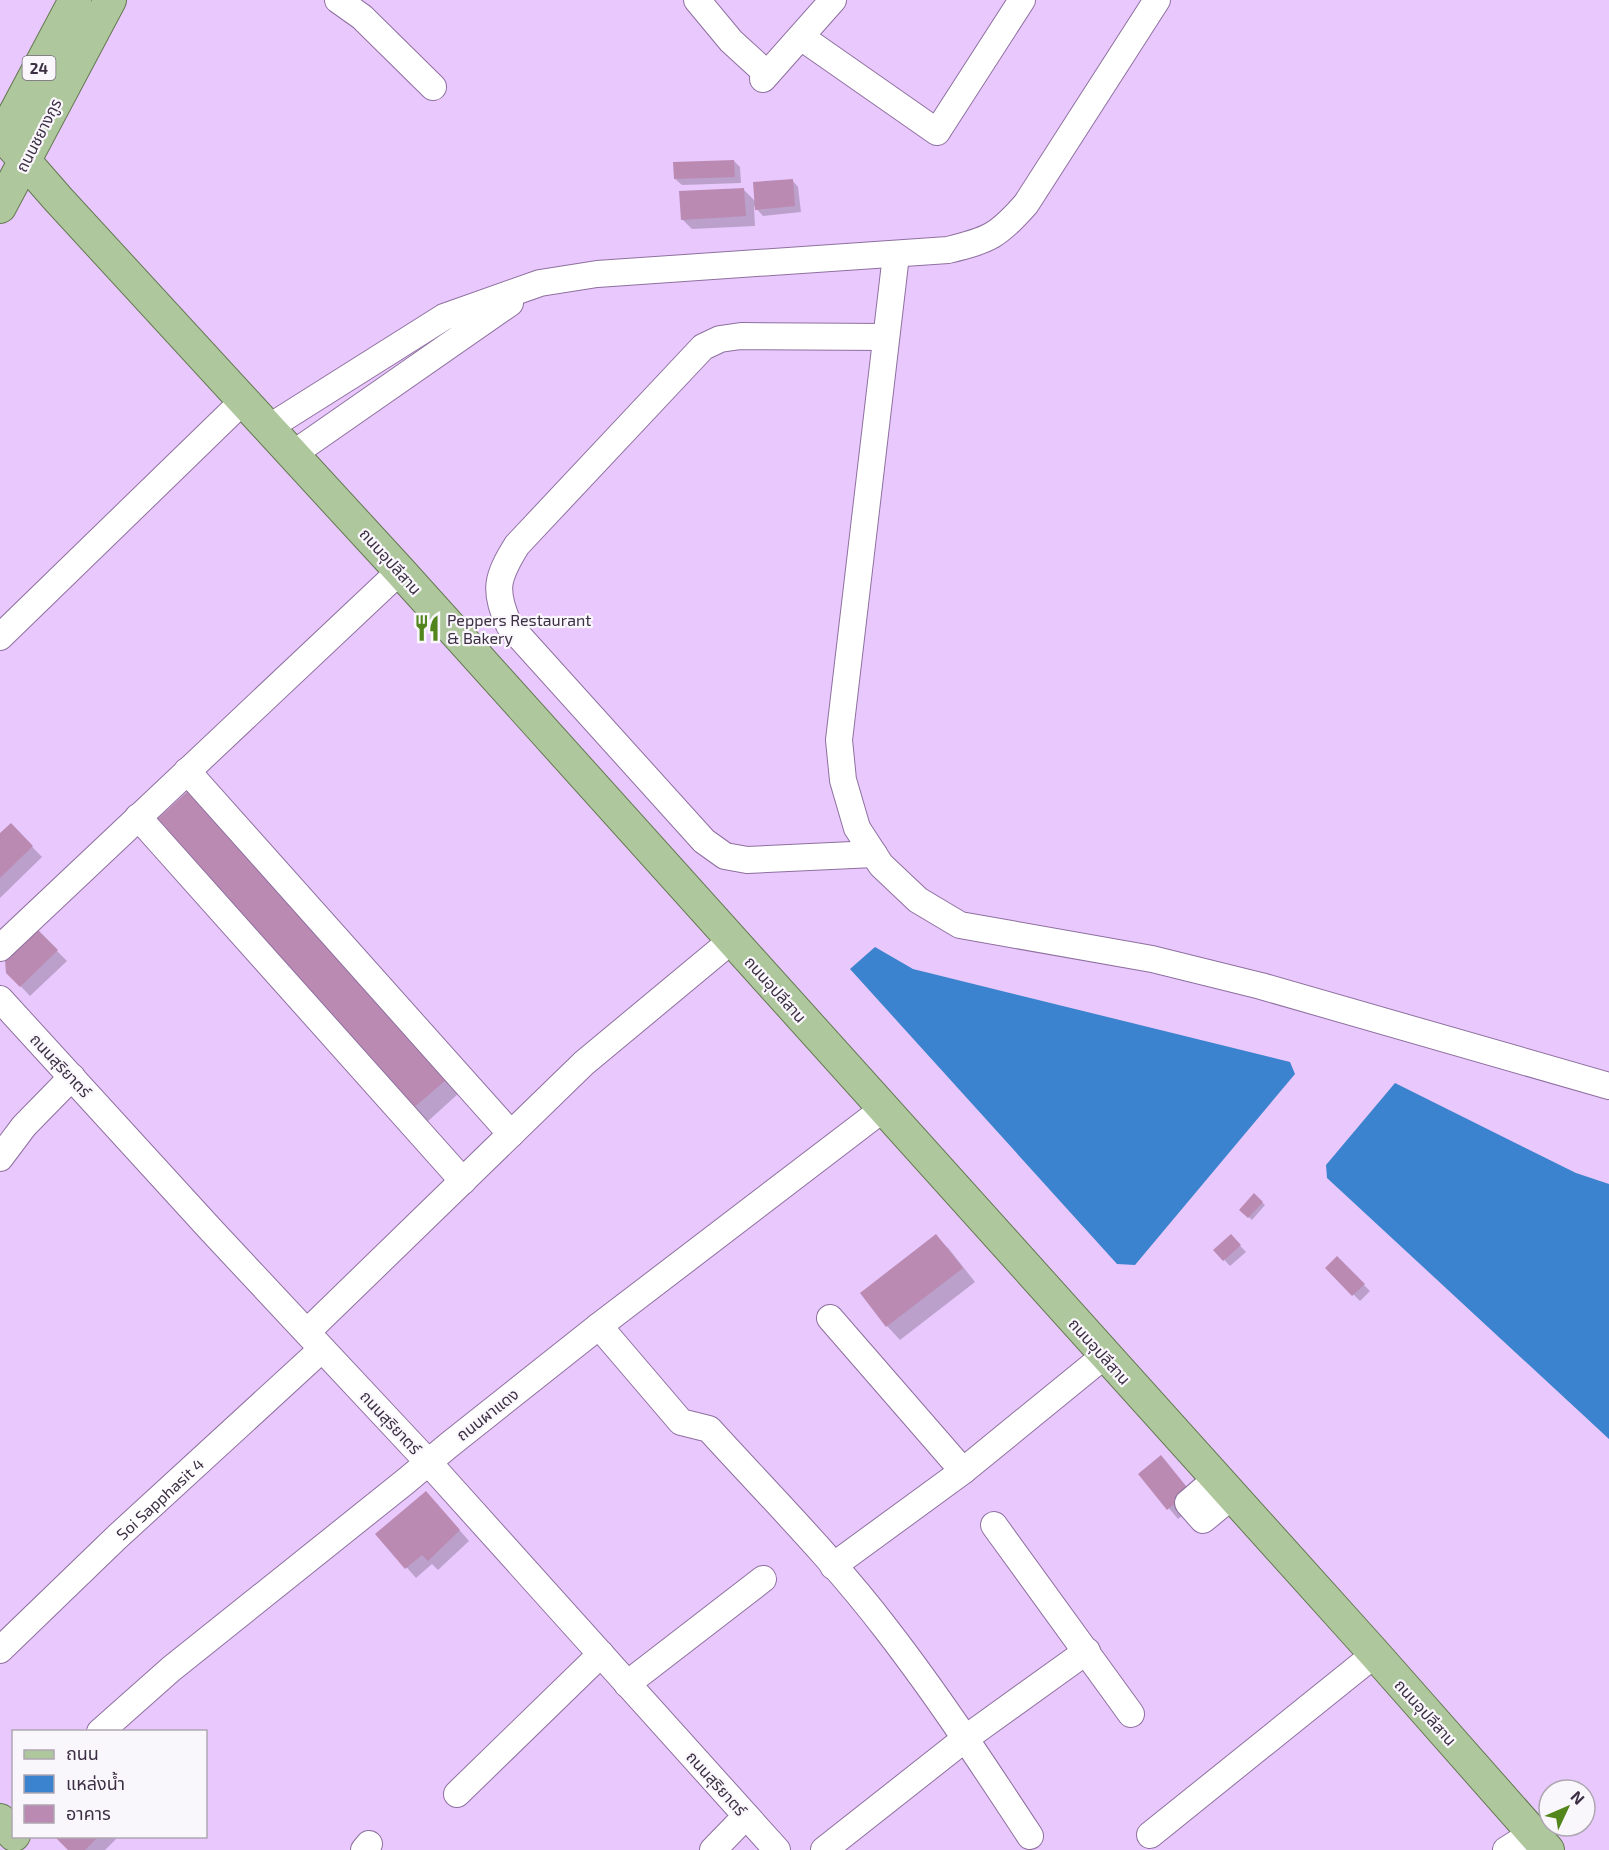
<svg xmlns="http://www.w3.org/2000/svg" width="1609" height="1850" font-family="'Exo 2','Noto Sans Thai',sans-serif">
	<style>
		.water { fill: #3c83cf }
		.shadow { fill: #0003 }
		.building { fill: #ba8ab2 }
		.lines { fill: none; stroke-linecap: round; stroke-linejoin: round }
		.minor-casing { stroke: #8e709f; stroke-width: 28 }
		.major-casing { stroke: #647952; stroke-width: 34 }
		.minor { stroke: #fff; stroke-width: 26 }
		.major { stroke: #afc79c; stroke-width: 32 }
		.labels { text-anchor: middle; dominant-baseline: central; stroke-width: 4.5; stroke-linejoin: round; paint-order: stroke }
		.shield { fill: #faf7fc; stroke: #756b7b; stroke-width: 1.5 }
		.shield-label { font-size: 15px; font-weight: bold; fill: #3c2f44 }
		.street-label { font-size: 16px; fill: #3c2f44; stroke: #faf7fc }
		.poi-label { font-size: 16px; fill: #3c2f44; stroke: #faf7fc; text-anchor: start }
	</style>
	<rect width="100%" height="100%" fill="#e9c9fd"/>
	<path class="water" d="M875,947L913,969L1290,1062L1295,1074L1135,1265L1117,1264L850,969Z
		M1395,1083L1576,1173L1609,1184V1439L1327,1178L1326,1165Z"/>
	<path class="shadow" d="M734,161L740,167L741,183L682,185L675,179Z
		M792,180L798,187L801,212L763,216L754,206L755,226L692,229L682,219L744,190L756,202Z
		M189,793L459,1093L426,1123L413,1109Z
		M11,825L42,857L0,898V835Z
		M37,931L67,961L30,996L8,973Z
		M1254,1195L1265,1205L1252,1220L1241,1210Z
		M936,1236L949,1249L975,1282L900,1340L887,1326L862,1293Z
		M1231,1236L1246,1252L1230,1266L1215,1250Z
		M1337,1258L1370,1291L1360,1301L1327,1268Z
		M1140,1474L1176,1476L1199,1502L1178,1519Z
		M436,1503L469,1541L438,1570L432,1564L416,1578L378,1535Z
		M56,1836H119L105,1850H70Z"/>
	<path class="building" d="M734,160L735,177L674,179L673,162Z
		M793,179L795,206L755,210L753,182Z
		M744,188L746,216L681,220L679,191Z
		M189,790L447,1079L411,1110L154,822Z
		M11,823L33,846L0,878V833Z
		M37,929L58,950L20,987L6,973L5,960Z
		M1254,1193L1263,1202L1248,1218L1239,1210Z
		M936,1234L963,1268L886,1327L860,1293Z
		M1231,1234L1241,1245L1223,1261L1213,1250Z
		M1337,1256L1365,1284L1352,1296L1325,1268Z
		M1161,1455L1190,1491L1167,1510L1138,1474Z
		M426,1491L460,1530L428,1561L422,1555L405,1569L375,1534Z
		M54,1836H99L85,1850H68Z"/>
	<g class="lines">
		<defs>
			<g id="minor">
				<path d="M338,0L362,17L433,87"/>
				<path d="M697,0L731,41L767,74"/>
				<path d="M801,37L937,132L1022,0"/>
				<path d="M763,79L833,0"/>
				<path d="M896,255L839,740L843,780L857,828L881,865L918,900L960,925L1152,959L1261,986L1609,1086"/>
				<path d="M268,428L444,317L540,283L597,274L948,250C989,240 998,236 1026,204L1157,0"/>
				<path d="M293,454L510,303"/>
				<path d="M0,637L243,401"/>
				<path d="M187,771L511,1134"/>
				<path d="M138,817L463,1181"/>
				<path d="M874,854L747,860L725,856L704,841L509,625C493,590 497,577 517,545L703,347L720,339L741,336L886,337"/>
				<path d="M0,948L400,571"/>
				<path d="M0,999L212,1231L428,1462L777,1850"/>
				<path d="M0,1158L24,1126L72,1077"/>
				<path d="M830,1318L963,1471"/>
				<path d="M599,1326L681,1422L709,1429C769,1495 833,1559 887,1630C938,1696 984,1766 1030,1836"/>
				<path d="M307,1332L584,1063L732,940"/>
				<path d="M1216,1479L1188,1503L1203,1520L1232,1496"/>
				<path d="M994,1525L1131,1714"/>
				<path d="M833,1566L963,1471L1104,1356"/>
				<path id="s1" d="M0,1650L116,1538L322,1349"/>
				<path d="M627,1684L763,1579"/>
				<path d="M100,1732L171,1669L406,1481L449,1445L599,1326L883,1109"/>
				<path d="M457,1794L601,1654"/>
				<path d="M1150,1835L1375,1654"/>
				<path d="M364,1850L369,1844"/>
				<path d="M713,1850L746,1816"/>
				<path d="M824,1850L966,1738L1087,1651"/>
				<path d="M1506,1850L1533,1833"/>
			</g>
			<path id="major" d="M3,136L58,199L400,571L1375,1654L1548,1850
				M0,141L75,0
				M0,207L110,0
				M0,1820L14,1835"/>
		</defs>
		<use href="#minor" class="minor-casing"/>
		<use href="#major" class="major-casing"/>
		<use href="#minor" class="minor"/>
		<use href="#major" class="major"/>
	</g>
	<defs>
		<symbol id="restaurant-bare" viewBox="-9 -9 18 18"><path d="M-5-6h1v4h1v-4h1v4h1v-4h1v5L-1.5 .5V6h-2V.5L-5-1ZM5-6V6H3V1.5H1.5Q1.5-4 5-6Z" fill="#52851b" stroke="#faf7fc" stroke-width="2.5" paint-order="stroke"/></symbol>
	</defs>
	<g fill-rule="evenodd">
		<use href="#restaurant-bare" x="408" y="609" width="38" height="38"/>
	</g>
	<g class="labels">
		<rect class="shield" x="22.5" y="56" width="33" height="24" rx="4.5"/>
		<g class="shield-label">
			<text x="39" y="68">24</text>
		</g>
		<g class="street-label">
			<text transform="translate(38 135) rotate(-63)">ถนนชยางกูร</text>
			<text transform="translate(391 561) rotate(48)">ถนนอุปลีสาน</text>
			<text transform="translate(776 989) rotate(48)">ถนนอุปลีสาน</text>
			<text transform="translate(61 1065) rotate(47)">ถนนสุริยาตร์</text>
			<text transform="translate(1100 1351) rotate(48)">ถนนอุปลีสาน</text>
			<text transform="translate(487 1414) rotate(-38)">ถนนผาแดง</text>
			<text transform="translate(391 1422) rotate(47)">ถนนสุริยาตร์</text>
			<text stroke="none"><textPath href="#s1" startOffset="220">Soi Sapphasit 4</textPath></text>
			<text transform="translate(1426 1712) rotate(48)">ถนนอุปลีสาน</text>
			<text transform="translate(717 1783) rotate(48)">ถนนสุริยาตร์</text>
		</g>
		<g class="poi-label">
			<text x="447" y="619">Peppers Restaurant<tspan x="447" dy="18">&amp; Bakery</tspan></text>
		</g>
	</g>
	<rect x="12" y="1730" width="195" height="108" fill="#faf7fc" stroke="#aea7b2" stroke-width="1.5"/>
	<rect x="24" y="1750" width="30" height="9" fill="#afc79c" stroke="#aea7b2" stroke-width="1.5"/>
	<text x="66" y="1760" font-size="18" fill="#3c2f44">ถนน</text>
	<rect x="24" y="1775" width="30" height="18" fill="#3c83cf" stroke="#aea7b2" stroke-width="1.5"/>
	<text x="66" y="1790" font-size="18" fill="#3c2f44">แหล่งน้ำ</text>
	<rect x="24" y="1805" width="30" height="18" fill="#ba8ab2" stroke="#aea7b2" stroke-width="1.5"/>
	<text x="66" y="1820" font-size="18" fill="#3c2f44">อาคาร</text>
	<g transform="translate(1567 1808) rotate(46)"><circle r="28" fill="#faf7fc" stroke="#aea7b2" stroke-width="1.5"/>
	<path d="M0-4.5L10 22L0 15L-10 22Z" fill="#52851b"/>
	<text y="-9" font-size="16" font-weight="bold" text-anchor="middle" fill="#3c2f44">N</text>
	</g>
</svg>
